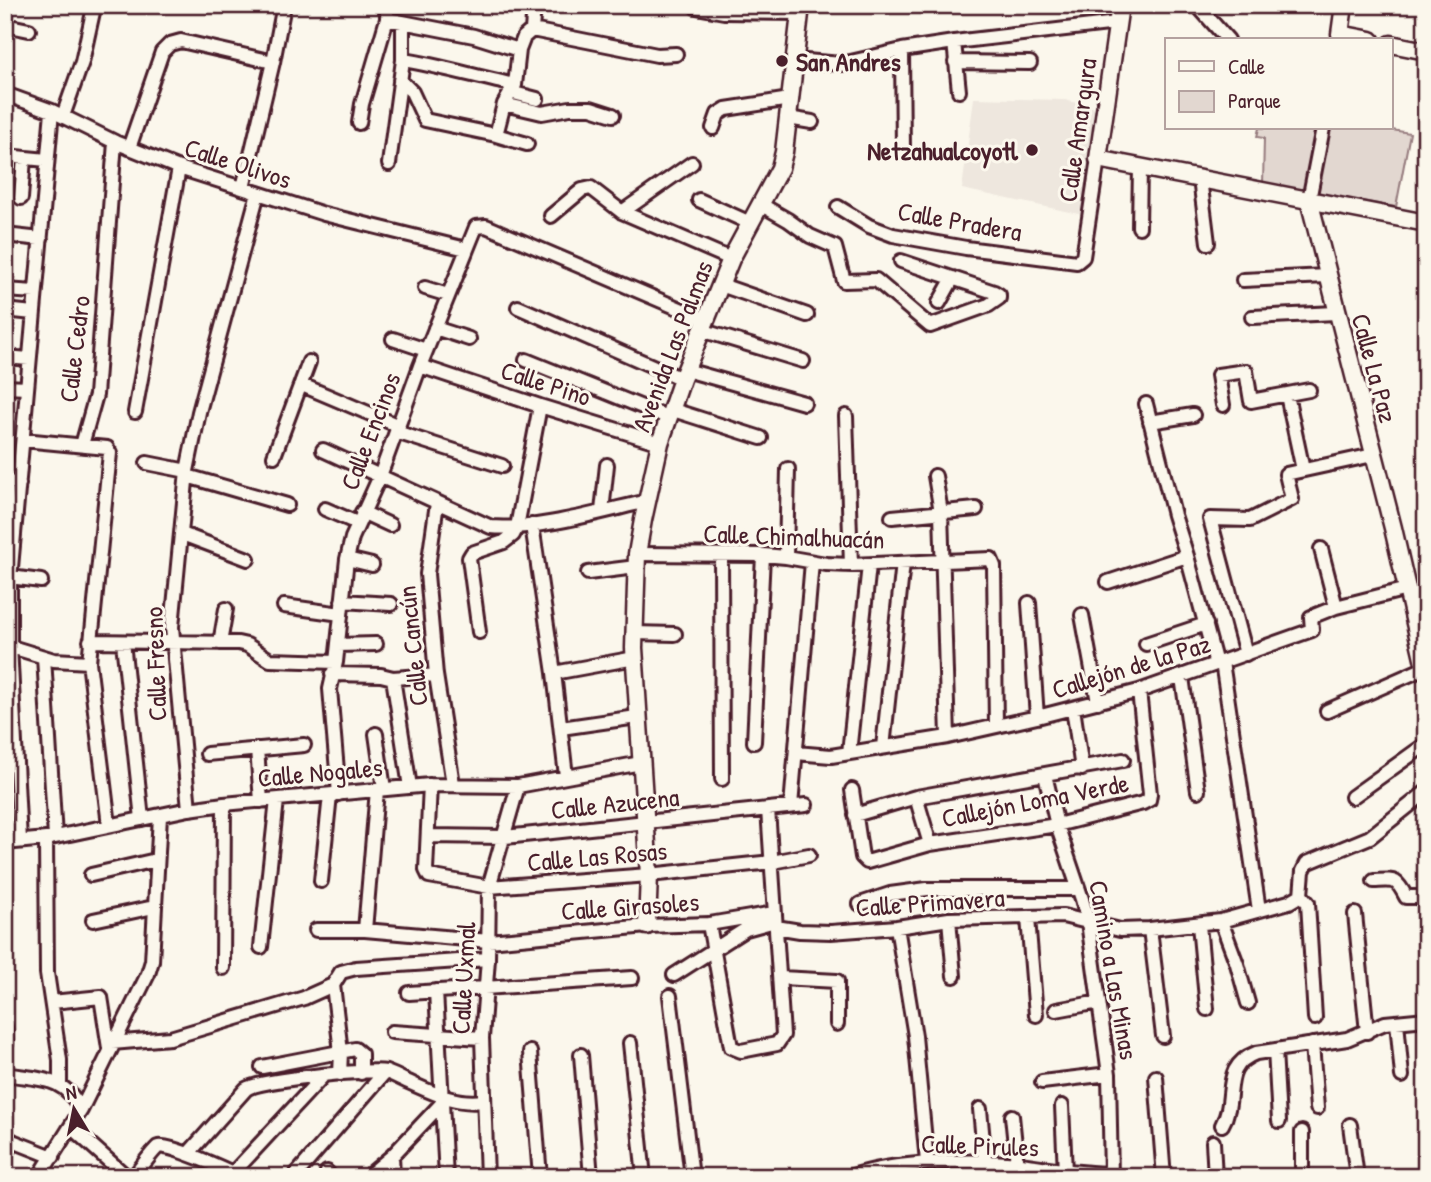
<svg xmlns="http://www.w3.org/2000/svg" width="1431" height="1182" font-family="'Patrick Hand',sans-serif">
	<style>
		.built { fill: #eee7de }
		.green { fill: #e2d7d0; stroke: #967b7e; stroke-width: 2 }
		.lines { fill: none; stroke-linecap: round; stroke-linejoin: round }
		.minor-casing { stroke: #4a1f2b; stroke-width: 18 }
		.major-casing { stroke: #4a1f2b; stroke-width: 21 }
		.minor { stroke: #fbf7ec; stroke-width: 12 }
		.major { stroke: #fbf7ec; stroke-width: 16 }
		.poi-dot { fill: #4a1f2b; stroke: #fbf7ec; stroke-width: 2.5 }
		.labels { text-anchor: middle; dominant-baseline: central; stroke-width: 6; stroke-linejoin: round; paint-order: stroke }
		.poi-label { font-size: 26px; font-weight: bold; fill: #4a1f2b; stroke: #fbf7ec; text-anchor: start }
		.street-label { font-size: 26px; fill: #4a1f2b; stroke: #fbf7ec }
	</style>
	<rect width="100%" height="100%" fill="#fbf7ec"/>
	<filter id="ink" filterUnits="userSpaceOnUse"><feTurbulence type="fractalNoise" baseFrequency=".0143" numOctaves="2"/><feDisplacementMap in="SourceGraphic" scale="14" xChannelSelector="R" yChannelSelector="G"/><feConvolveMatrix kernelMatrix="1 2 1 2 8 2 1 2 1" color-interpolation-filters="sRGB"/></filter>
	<g filter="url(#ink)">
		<path class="built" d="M974,98L1065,100L1103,110L1088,216L962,189Z"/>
		<path class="green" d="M1259,128H1320L1308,193L1263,185L1264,138L1257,137Z
			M1327,128H1380L1410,133L1396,207L1315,193Z"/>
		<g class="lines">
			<defs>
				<path id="minor" d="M387,5V19
					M1197,5L1228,40
					M696,7L724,12L800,13
					M5,25L29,30
					M532,30L534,5
					M954,42L959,91
					M902,50L903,150
					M403,60C441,66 477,77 515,85
					M794,60L842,64L902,50L954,42L1117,23
					M955,62L1030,63
					M400,80L412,92L425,120L496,135L527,144
					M510,92L537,99
					M5,94L52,111L115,142L179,168L324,214L466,249
					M504,104L542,113L570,108H591L613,115
					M63,116L82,62L93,12
					M788,118L812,122
					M359,123L362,104L387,19L474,36L519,50L524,37L532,30L657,55L676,54
					M713,128L718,114L726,109L790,99
					M496,135L504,104L515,85L519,50
					M129,148L162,52L170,44L181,41L273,62
					M5,156L47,160
					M389,164L403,60V23
					M1200,179L1208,243
					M243,188L273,62L284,5
					M21,198L24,158
					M699,200L750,223
					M1309,200L1323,128
					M760,204L788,220L810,236L835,247L844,281L876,280L930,326L989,305L999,298V295L994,292L901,261
					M838,207L869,226L893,235L966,248L1077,262L1083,257L1098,159
					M622,212L692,163
					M551,216L582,190L591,188L622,212L731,259
					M1139,227L1140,167
					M5,235L41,239
					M1243,280L1327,276
					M721,285L807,315
					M425,288L448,295
					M5,290L35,292
					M939,303L953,278
					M518,307L682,379
					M5,310L33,313
					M1252,317L1336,313
					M435,328L469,339
					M701,330L803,361
					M393,339L426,350
					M5,357L29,359
					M526,360L667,417
					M420,366L540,406L660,443
					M686,370L804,403
					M302,385L399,426
					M5,387L27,388
					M1287,395L1303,470
					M1146,404L1174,515L1187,556L1216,664
					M1223,405L1218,375L1246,371L1251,401L1309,390
					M670,409L761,438
					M135,412L179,168
					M846,416L851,565
					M1150,422L1193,415
					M396,432L502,466
					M23,440L107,448L110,453L89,662L109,825
					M82,445L96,395L115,142
					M323,450L491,527C536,531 603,511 648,501
					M274,456L309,362
					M147,463L187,471
					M187,476L287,505
					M935,476L941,512L948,737
					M5,481L19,484
					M437,503L427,574L436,675L453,784
					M325,509L357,523
					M602,511L607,465
					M362,512L390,525
					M892,517L976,509
					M532,525L554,673L566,776
					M182,534L248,559
					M1321,549L1336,607
					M637,554L763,555L786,557L826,564L851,565L991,559L994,566L996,726
					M721,555L722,779
					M786,557L788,469
					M347,559L372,565
					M588,573L636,567
					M10,577L41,581
					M1108,582L1187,556
					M342,601L391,604
					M1029,603L1037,717
					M284,606L341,614
					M1082,615L1098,702
					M479,632L469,558L472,553L504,542L513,535L517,527L540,406
					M634,633L675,634
					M90,641L238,643L247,645L270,660L336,662
					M123,642L142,819
					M220,643L226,609
					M1146,644L1206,624
					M5,645L54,660L89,662
					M338,645L376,644
					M1246,654L1210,519L1250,520L1292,499L1286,474L1373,455
					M44,657L55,837
					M1222,662L1259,910
					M554,673L635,658
					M332,674L381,675L393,678L436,675
					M1182,677L1198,791
					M393,678L410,787
					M1073,708L1082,769
					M1327,711L1425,668
					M561,728L637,717
					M376,734L384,789
					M754,742L763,555
					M883,747L903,563
					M257,749L261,801
					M796,753L831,756L948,737L1037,717L1139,691L1312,630L1311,617L1336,607L1407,589
					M849,753L869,565
					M207,754L304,745
					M1045,775L1057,825L1082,899L1088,922L1109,1074L1111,1177
					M430,785L426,870L429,876L489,887L649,875L772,862L809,855
					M852,790L862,857L867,862L930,844L1057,825L1143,803L1149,800L1150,794L1139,691
					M339,794L330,689L336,662L347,559L352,538L380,476L420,366L476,227L486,226L706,320
					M916,797L930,844
					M1352,797L1426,744
					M791,806L812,562
					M189,809L172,627L187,471L199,412L258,193
					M855,815L916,797L1123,760
					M429,836L505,837L806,805
					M46,839L47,973L60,1060V1084
					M20,841L10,645V579L52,111
					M5,843L46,839L189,809L224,804L430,785L518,786L641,763
					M91,875L156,860
					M321,881L330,795
					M1374,881C1395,880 1396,878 1406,897H1426
					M1301,895L1308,903L1315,1018
					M860,904L890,894L927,889H1078
					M1355,914L1367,1032
					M1028,918L1036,1015
					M949,919L954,976
					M93,920L154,907
					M1221,921L1237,964L1248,1003
					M709,924L731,1047L741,1051L777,1044L783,1035L768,809
					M1199,925L1207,1009
					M776,927L800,931L831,932L897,927L949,919L1063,916L1120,930L1150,929L1221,921L1289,902L1301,895L1303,871L1307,863L1370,837L1426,792
					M897,927L915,1036L927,1162
					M1150,929L1163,1036
					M316,930H365L489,941L647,926L709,924L774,913
					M365,930L377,790
					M261,947L277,800
					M223,968L224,804
					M674,975L746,929L775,921
					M781,978L837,981V1024
					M436,991L446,1177
					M409,993L632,978
					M670,996L692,1177
					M52,1002L101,997L109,1048
					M1056,1010L1099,1002
					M1397,1022L1402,1076
					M5,1027L6,1044
					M392,1032L482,1038
					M112,1043L170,1038L304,998L333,985
					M630,1043L644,1177
					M1312,1044L1317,1108
					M1275,1050L1279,1121
					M530,1052L540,1177
					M581,1055L591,1177
					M262,1067L355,1049L361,1054V1073
					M5,1074C39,1080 64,1075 81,1110
					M340,1074L341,1052L333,985L341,972L356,968L488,959
					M1156,1077L1164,1177
					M1042,1082L1109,1074
					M1062,1106L1065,1172
					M980,1109L985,1163
					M1012,1116L1017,1164
					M1222,1125C1238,1098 1219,1067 1256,1053L1347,1039L1385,1023L1426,1019
					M1350,1125L1357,1177
					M71,1127L127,1177
					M5,1138L53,1157
					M1213,1142L1215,1177
					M5,1154L13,1141
					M188,1154L246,1089C259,1080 368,1069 386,1072C392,1074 400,1078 406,1081C431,1092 455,1105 483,1101
					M392,1156L393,1177
					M327,1172L331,1177
					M233,1173L323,1076
					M39,1177L81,1110L148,974L152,961L160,816
					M133,1177C139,1171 153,1150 158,1147C168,1143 229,1171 241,1177
					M294,1177L385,1072
					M367,1177L392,1156L442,1103
					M487,1177L482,1038L488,959L489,887L518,786
					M849,1177C894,1161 972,1159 1020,1164C1051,1168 1080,1174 1111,1174
					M1302,1177V1132"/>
				<path id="major" d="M1120,5L1098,159L1426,223
					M1344,5L1340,34L1371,40
					M1391,44L1426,51
					M1309,200L1393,528L1426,671
					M647,926L649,875L634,648L637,554L643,520L660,443L682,379L731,259L780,168L784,152L801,5"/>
			</defs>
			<use href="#minor" class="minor-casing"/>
			<use href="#major" class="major-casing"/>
			<use href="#minor" class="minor"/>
			<use href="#major" class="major"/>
		</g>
	</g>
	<g class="poi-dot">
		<circle cx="782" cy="61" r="7"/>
		<circle cx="1032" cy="150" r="7"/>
	</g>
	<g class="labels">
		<g class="poi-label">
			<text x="796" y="61">San Andres</text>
			<text x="1018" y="150" text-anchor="end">Netzahualcoyotl</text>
		</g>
		<g class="street-label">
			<text transform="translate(1077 130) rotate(-82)">Calle Amargura</text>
			<text transform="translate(238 163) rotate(18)">Calle Olivos</text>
			<text transform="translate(960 221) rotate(10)">Calle Pradera</text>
			<text transform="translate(672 346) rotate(-69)">Avenida Las Palmas</text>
			<text transform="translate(74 349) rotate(-83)">Calle Cedro</text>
			<text transform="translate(1375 368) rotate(75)">Calle La Paz</text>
			<text transform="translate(546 383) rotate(18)">Calle Pino</text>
			<text transform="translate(370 431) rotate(-69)">Calle Encinos</text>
			<text transform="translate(794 536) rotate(2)">Calle Chimalhuacán</text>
			<text transform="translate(412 646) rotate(-96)">Calle Cancún</text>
			<text transform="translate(155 664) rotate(-92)">Calle Fresno</text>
			<text transform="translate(1131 666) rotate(-17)">Callejón de la Paz</text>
			<text transform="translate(320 772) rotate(-5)">Calle Nogales</text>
			<text transform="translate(1035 800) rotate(-11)">Callejón Loma Verde</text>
			<text transform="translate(615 803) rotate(-6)">Calle Azucena</text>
			<text transform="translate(597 856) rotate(-5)">Calle Las Rosas</text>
			<text transform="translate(930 902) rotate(-4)">Calle Primavera</text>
			<text transform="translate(630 906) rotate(-4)">Calle Girasoles</text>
			<text transform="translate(1114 970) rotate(80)">Camino a Las Minas</text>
			<text transform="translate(463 978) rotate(-87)">Calle Uxmal</text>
			<text transform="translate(980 1145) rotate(2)">Calle Pirules</text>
		</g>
	</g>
	<rect width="1431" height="1182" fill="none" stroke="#fbf7ec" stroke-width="28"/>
	<rect x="14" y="14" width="1403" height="1154" fill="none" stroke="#4a1f2b" stroke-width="2.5" filter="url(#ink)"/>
	<rect x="1165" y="38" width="228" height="91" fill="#fbf7ec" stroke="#b4a19f" stroke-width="2"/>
	<rect x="1179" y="61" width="35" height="10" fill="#fbf7ec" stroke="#b4a19f" stroke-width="2"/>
	<text x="1228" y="74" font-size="21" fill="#4a1f2b">Calle</text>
	<rect x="1179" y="91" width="35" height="21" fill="#e2d7d0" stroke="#b4a19f" stroke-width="2"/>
	<text x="1228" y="108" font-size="21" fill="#4a1f2b">Parque</text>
	<g transform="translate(74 1109) rotate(350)" stroke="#fbf7ec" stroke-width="5" paint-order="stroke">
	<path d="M0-5L12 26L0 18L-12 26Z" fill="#4a1f2b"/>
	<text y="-10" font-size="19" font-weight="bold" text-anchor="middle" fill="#4a1f2b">N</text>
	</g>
</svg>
